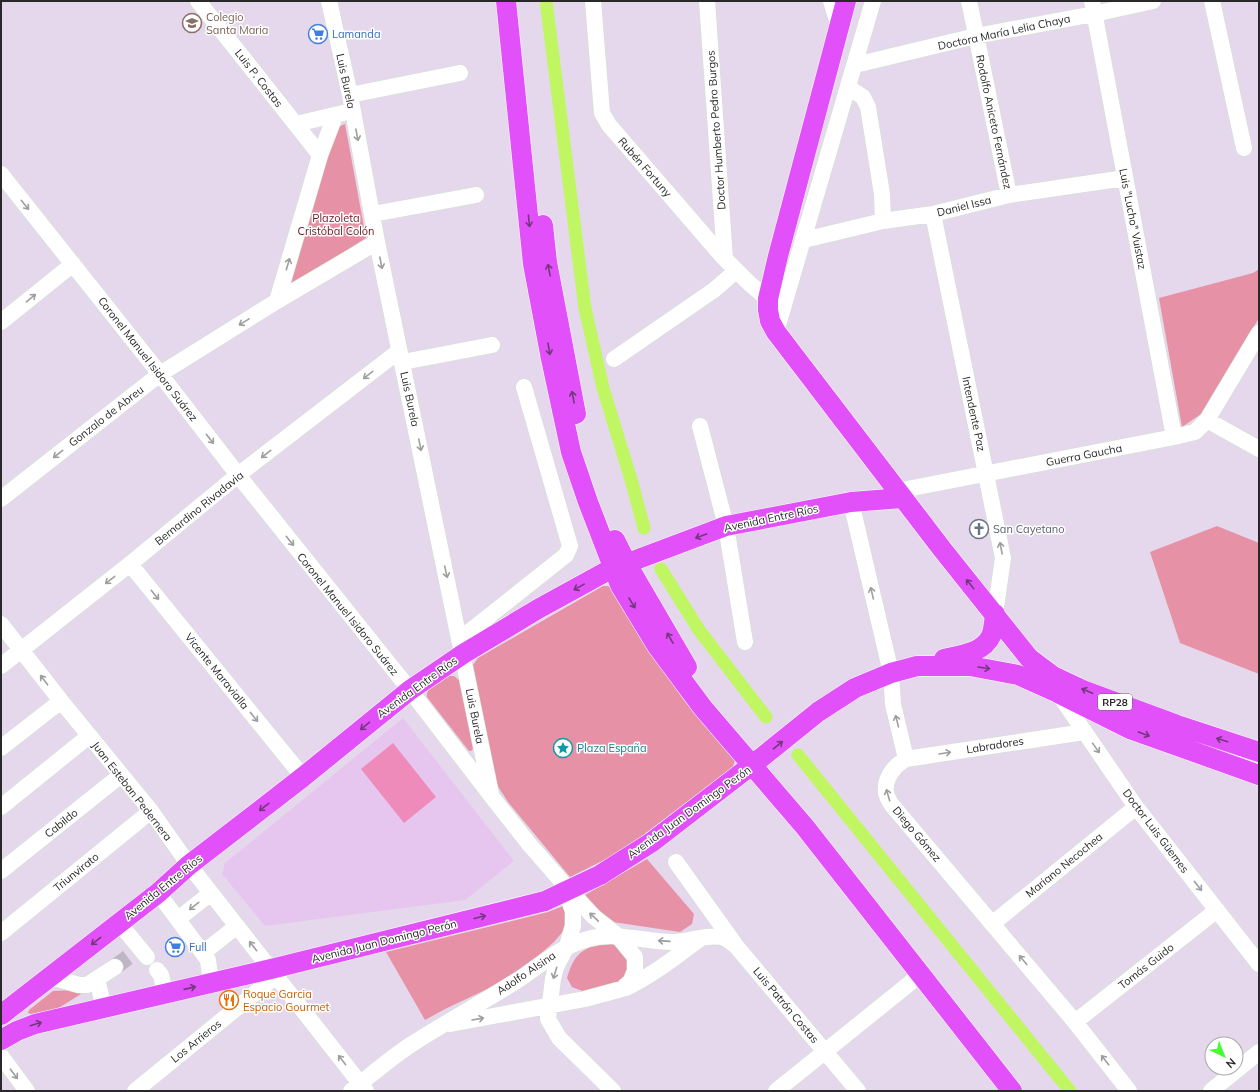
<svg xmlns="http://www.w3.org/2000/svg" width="1260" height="1092" font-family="Mulish,sans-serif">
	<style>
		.education { fill: #e6c6ef }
		.green { fill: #e791a6 }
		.pitch { fill: #ef8bbb }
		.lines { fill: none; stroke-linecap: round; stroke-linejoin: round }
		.canal { stroke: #c1f663; stroke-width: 13 }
		.minor-tunnel { stroke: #bfb5c5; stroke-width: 16; stroke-dasharray: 16 8; stroke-linecap: butt }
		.minor-casing { stroke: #d0e3ce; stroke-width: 17 }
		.major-casing { stroke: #fff; stroke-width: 21 }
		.minor { stroke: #fff; stroke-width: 16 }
		.major { stroke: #e250f9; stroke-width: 20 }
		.major-bridge-casing { stroke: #fff; stroke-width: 21; stroke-linecap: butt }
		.major-bridge { stroke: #e250f9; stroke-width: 20 }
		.oneway { stroke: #9e9e9e }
		.oneway2 { stroke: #72387c }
		.labels { text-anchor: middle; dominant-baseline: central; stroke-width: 3; stroke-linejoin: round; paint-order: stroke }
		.shield { fill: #fff; stroke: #686868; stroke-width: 1 }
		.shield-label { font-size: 10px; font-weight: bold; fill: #282828 }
		.education-label { font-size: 11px; fill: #785e54; stroke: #fff; text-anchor: start }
		.street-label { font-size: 11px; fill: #282828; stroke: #fff }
		.shop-label { font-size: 11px; fill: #366cbe; stroke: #fff; text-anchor: start }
		.park-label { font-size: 11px; fill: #69151e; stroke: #fff }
		.worship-label { font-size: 11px; fill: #5b616d; stroke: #fff; text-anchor: start }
		.culture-label { font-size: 11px; fill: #0d838f; stroke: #fff; text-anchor: start }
		.food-label { font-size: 11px; fill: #c56008; stroke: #fff; text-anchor: start }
	</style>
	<rect width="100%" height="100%" fill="#e5d8ec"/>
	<path class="education" d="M403,718L514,861L465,900L265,926L222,874L225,863Z"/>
	<path class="green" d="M345,124L366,238L290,286L336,128Z
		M1259,269V318L1201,414L1182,427L1159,298L1253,273Z
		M1217,526L1259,543V674L1180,643L1150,552Z
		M603,586H608L612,588L669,679L686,703L735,760L733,767L643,835L608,858L570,877L508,802L497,785L473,665L478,658Z
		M449,676H454L460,681L473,749L471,751H469L427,697C426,686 440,681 449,676Z
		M647,859L694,914L692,924L680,932L613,922L604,917L585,895Z
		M566,905L568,916L564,930L554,942L521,971L498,984L445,1009L425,1020L386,952L548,912Z
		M599,943L616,944L630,962L622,983L585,992L572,987L567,978C574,956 578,952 599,943Z
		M77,990L81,994L57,1009L31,1014L28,1013L29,1010L53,991Z"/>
	<path class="pitch" d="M393,743L436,797L404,823L361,769Z"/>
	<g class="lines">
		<path class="canal" d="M546,1L585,308L603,388L632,483L644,528
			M661,569L699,630L766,717
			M798,755L1070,1091"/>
		<path class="minor-tunnel" d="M115,967L135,952"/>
		<defs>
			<path id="minor" d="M198,1L320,155
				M329,1L350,95L377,242L491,794
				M593,1L602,113L609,125L722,256L750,284L768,299
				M707,1L725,259
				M831,1L839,27
				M969,1L1009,195
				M1092,1L1174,437
				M1212,1L1244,148
				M855,65L976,36L1094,14L1153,1
				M849,88L863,97L868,107L882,194L883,221
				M350,95L460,73
				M296,124L343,113
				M1,174L160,374L238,475L410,690L492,797L529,844L563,883L573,911V926L567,946L556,967L553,979L548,1019L559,1038L613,1091
				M373,214L476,195
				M933,214L1003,558L995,614
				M804,240L883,221L933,214L1009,195L1125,178
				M277,301L320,155L335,116
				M1,322L73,264
				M776,332L873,1
				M614,359L714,290L736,271
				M403,362L492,345
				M1207,420L1259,449
				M700,426L726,526L745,642
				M897,491L1174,437L1195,432L1207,420L1259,333
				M1,499L160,374L277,301L377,242
				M851,502L891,673L893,704L906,759
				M130,564L303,777
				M1,624L61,701L151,811L189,865L366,1091
				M460,639L566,555L570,546L524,387
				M1,666L130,564L238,475L399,351
				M1058,693L1136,807L1259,964
				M1084,732L906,759C895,765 884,778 886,792C886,796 889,800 891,804L1075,1022L1129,1091
				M1,748L61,701
				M1,807L89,736
				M676,862L734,943
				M1,871L121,775
				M158,893L208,960L211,983
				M178,919L211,893
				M119,923L147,957
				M992,924L1136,807
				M1,933L151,811
				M203,953L237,926
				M157,970L161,975L165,993
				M51,977L79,985H87L115,967
				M97,979L104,1008
				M626,988C653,975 677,956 701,938
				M1075,1022L1217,910
				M450,1024L585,999L622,989L631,981L635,971V957L617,935L594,917L568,889
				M1,1056L27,1091
				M135,1091L276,976
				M351,1091C370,1076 388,1060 409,1046C444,1023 482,1003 518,980C543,964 557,948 588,939C616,931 644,942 672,942C687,942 706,934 721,937C726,938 732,943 736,946L858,1091
				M776,1091L920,975
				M1211,1091L1259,1052"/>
			<path id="major" d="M506,1L533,264L551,359L571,452L588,502L620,585L657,646L703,708L805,827L1012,1091
				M846,1L778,256L768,299V310L770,321L776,332L942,549L1029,658L1053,676L1085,691L1177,725L1259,752
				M543,225L547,262L576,414
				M615,540L627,564L687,667
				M944,659C961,655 983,653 991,636C994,629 994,621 995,614
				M600,875L652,842L761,758L818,712L855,688L891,673L917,666H970L1018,675L1058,693L1130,729L1259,775
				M1,1015L158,893L189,865L303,777L410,690L463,654L538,609L609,570L726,526L851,502L903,498
				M1,1040L17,1031L35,1024L271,969L545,901"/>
		</defs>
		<use href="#minor" class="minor-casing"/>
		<use href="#major" class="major-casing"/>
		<use href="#minor" class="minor"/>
		<use href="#major" class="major"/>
		<defs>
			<path id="major-bridge" d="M545,901L600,875"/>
		</defs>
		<use href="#major-bridge" class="major-bridge-casing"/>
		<use href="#major-bridge" class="major-bridge"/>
	</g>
	<defs><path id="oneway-shaft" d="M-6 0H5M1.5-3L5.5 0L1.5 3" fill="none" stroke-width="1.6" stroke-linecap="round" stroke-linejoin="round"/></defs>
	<g class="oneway">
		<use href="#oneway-shaft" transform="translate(357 135) rotate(79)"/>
		<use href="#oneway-shaft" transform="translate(25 205) rotate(51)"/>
		<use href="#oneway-shaft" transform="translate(381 263) rotate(79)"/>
		<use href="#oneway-shaft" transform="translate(288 264) rotate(-73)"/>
		<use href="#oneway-shaft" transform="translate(31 298) rotate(-39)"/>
		<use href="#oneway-shaft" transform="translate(244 322) rotate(148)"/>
		<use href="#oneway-shaft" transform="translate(368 375) rotate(142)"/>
		<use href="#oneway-shaft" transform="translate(210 439) rotate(52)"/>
		<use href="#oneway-shaft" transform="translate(420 445) rotate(78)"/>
		<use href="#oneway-shaft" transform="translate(58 454) rotate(142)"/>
		<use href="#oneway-shaft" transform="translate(266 454) rotate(142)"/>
		<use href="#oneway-shaft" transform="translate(290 541) rotate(51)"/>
		<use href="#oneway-shaft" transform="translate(1001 548) rotate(-101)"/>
		<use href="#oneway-shaft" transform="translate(446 572) rotate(78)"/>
		<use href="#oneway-shaft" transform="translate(110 580) rotate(142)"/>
		<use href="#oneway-shaft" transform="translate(872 593) rotate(-103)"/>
		<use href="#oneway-shaft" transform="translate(155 595) rotate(51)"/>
		<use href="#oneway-shaft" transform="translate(44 680) rotate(-127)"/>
		<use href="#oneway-shaft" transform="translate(254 717) rotate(51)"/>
		<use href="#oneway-shaft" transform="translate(897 721) rotate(-104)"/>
		<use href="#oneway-shaft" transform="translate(1096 748) rotate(55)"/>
		<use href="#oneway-shaft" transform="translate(945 753) rotate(-9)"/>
		<use href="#oneway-shaft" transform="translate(888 795) rotate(-106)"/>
		<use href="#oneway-shaft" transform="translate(1198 886) rotate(52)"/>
		<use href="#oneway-shaft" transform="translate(194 906) rotate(142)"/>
		<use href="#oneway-shaft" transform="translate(594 917) rotate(-137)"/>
		<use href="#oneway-shaft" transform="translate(664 941) rotate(-176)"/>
		<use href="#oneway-shaft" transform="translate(253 946) rotate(-128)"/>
		<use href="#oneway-shaft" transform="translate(1023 960) rotate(-130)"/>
		<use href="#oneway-shaft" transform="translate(555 973) rotate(107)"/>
		<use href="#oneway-shaft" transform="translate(478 1019) rotate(-10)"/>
		<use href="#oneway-shaft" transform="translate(342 1060) rotate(-128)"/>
		<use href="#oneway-shaft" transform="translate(1105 1060) rotate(-128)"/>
		<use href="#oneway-shaft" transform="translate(14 1074) rotate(53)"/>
	</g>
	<g class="oneway2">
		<use href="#oneway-shaft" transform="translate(529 221) rotate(84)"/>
		<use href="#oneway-shaft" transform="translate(549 270) rotate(-101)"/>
		<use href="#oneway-shaft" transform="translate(549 349) rotate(80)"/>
		<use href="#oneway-shaft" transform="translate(573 397) rotate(-101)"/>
		<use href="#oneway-shaft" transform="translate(701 536) rotate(160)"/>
		<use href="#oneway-shaft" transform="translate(970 584) rotate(-129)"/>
		<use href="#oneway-shaft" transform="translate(579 587) rotate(151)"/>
		<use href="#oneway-shaft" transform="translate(632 603) rotate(59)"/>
		<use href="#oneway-shaft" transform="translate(670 638) rotate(-120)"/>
		<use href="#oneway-shaft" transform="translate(984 668) rotate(9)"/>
		<use href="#oneway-shaft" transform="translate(1087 691) rotate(-157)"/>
		<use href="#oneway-shaft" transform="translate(365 726) rotate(141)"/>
		<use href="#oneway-shaft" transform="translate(1144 734) rotate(20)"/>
		<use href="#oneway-shaft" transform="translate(1222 740) rotate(-163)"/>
		<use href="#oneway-shaft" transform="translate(778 745) rotate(-39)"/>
		<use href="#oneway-shaft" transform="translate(264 807) rotate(142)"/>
		<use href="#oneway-shaft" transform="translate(480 917) rotate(-14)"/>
		<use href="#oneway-shaft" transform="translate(96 941) rotate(142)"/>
		<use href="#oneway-shaft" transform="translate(190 988) rotate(-13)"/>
		<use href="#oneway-shaft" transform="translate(36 1024) rotate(-17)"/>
	</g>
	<defs>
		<symbol id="school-ring" viewBox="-11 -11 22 22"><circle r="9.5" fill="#fff" stroke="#8d6e63" stroke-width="1.5"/><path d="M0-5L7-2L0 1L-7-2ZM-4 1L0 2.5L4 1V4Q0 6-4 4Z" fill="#8d6e63"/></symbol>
		<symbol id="supermarket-ring" viewBox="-11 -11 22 22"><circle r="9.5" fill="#fff" stroke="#3f7fe0" stroke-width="1.5"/><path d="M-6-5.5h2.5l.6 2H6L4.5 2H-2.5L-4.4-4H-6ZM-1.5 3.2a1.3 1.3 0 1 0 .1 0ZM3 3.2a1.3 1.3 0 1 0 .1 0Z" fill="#3f7fe0"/></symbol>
		<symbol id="church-ring" viewBox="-11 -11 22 22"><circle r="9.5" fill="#fff" stroke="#6b7280" stroke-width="1.5"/><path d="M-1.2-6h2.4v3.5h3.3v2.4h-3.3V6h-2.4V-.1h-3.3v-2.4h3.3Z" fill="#6b7280"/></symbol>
		<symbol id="sight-ring" viewBox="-11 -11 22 22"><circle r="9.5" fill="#fff" stroke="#0f9aa8" stroke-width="1.5"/><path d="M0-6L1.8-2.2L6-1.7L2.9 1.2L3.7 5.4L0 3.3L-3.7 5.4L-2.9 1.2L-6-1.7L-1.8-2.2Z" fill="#0f9aa8"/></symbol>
		<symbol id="restaurant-ring" viewBox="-11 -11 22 22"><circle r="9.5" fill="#fff" stroke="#e8710a" stroke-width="1.5"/><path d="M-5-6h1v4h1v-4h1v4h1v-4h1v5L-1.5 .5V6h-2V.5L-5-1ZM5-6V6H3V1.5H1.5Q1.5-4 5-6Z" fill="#e8710a"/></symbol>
	</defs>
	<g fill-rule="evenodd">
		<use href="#school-ring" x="181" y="12" width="22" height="22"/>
		<use href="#supermarket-ring" x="307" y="23" width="22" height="22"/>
		<use href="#church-ring" x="968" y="518" width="22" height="22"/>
		<use href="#sight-ring" x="552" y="737" width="22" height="22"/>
		<use href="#supermarket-ring" x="164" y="936" width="22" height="22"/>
		<use href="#restaurant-ring" x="218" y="989" width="22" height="22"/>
	</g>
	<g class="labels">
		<rect class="shield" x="1098" y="694" width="34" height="16" rx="3"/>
		<g class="shield-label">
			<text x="1115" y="702">RP28</text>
		</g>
		<g class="education-label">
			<text x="206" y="17">Colegio<tspan x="206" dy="13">Santa Maria</tspan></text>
		</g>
		<g class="street-label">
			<text transform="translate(1004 32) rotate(-12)">Doctora María Lelia Chaya</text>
			<text transform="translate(259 78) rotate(52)">Luis P. Costas</text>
			<text transform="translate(346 81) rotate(78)">Luis Burela</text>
			<text transform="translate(994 122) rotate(78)">Rodolfo Aniceto Fernández</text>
			<text transform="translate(716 130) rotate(-94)">Doctor Humberto Pedro Burgos</text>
			<text transform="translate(645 167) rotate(49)">Rubén Fortuny</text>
			<text transform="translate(964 206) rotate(-14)">Daniel Issa</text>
			<text transform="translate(1133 219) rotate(79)">Luis "Lucho" Vuistaz</text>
			<text transform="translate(148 359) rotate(52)">Coronel Manuel Isidoro Suárez</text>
			<text transform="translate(410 399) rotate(78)">Luis Burela</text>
			<text transform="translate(974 414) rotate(78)">Intendente Paz</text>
			<text transform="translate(106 416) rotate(-38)">Gonzalo de Abreu</text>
			<text transform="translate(1084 455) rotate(-11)">Guerra Gaucha</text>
			<text transform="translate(199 508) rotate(-39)">Bernardino Rivadavia</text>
			<text transform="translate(771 518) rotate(-12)">Avenida Entre Ríos</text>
			<text transform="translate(348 614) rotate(51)">Coronel Manuel Isidoro Suárez</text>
			<text transform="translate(217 671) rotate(51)">Vicente Maravialla</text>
			<text transform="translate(417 687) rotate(-36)">Avenida Entre Ríos</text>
			<text transform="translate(475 716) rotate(79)">Luis Burela</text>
			<text transform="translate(995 745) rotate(-9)">Labradores</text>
			<text transform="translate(132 791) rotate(52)">Juan Esteban Pedernera</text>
			<text transform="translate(689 812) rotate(-36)">Avenida Juan Domingo Perón</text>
			<text transform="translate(61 823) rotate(-39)">Cabildo</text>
			<text transform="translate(1156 831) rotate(53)">Doctor Luis Güemes</text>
			<text transform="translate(917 834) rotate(50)">Diego Gómez</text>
			<text transform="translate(1064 865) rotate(-39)">Mariano Necochea</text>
			<text transform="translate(76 872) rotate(-39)">Triunvirato</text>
			<text transform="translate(163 887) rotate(-39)">Avenida Entre Ríos</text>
			<text transform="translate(384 941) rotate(-14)">Avenida Juan Domingo Perón</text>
			<text transform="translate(1146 966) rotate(-38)">Tomás Guido</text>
			<text transform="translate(526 973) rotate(-34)">Adolfo Alsina</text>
			<text transform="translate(786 1005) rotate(50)">Luis Patrón Costas</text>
			<text transform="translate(196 1041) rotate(-39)">Los Arrieros</text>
		</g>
		<g class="shop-label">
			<text x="332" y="34">Lamanda</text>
			<text x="189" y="947">Full</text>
		</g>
		<g class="park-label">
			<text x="336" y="218">Plazoleta<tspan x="336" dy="13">Cristóbal Colón</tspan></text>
		</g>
		<g class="worship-label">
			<text x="993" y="529">San Cayetano</text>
		</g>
		<g class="culture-label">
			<text x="577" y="748">Plaza España</text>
		</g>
		<g class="food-label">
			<text x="243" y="994">Roque Garcia<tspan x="243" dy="13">Espacio Gourmet</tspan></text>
		</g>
	</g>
	<rect width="1260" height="1092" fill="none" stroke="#282828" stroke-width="4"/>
	<g transform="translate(1224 1056) rotate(137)"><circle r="19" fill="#ffffff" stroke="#a9a9a9"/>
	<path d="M0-3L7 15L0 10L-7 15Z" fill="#45ff32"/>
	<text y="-6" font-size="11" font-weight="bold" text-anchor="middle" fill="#282828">N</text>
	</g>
</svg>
